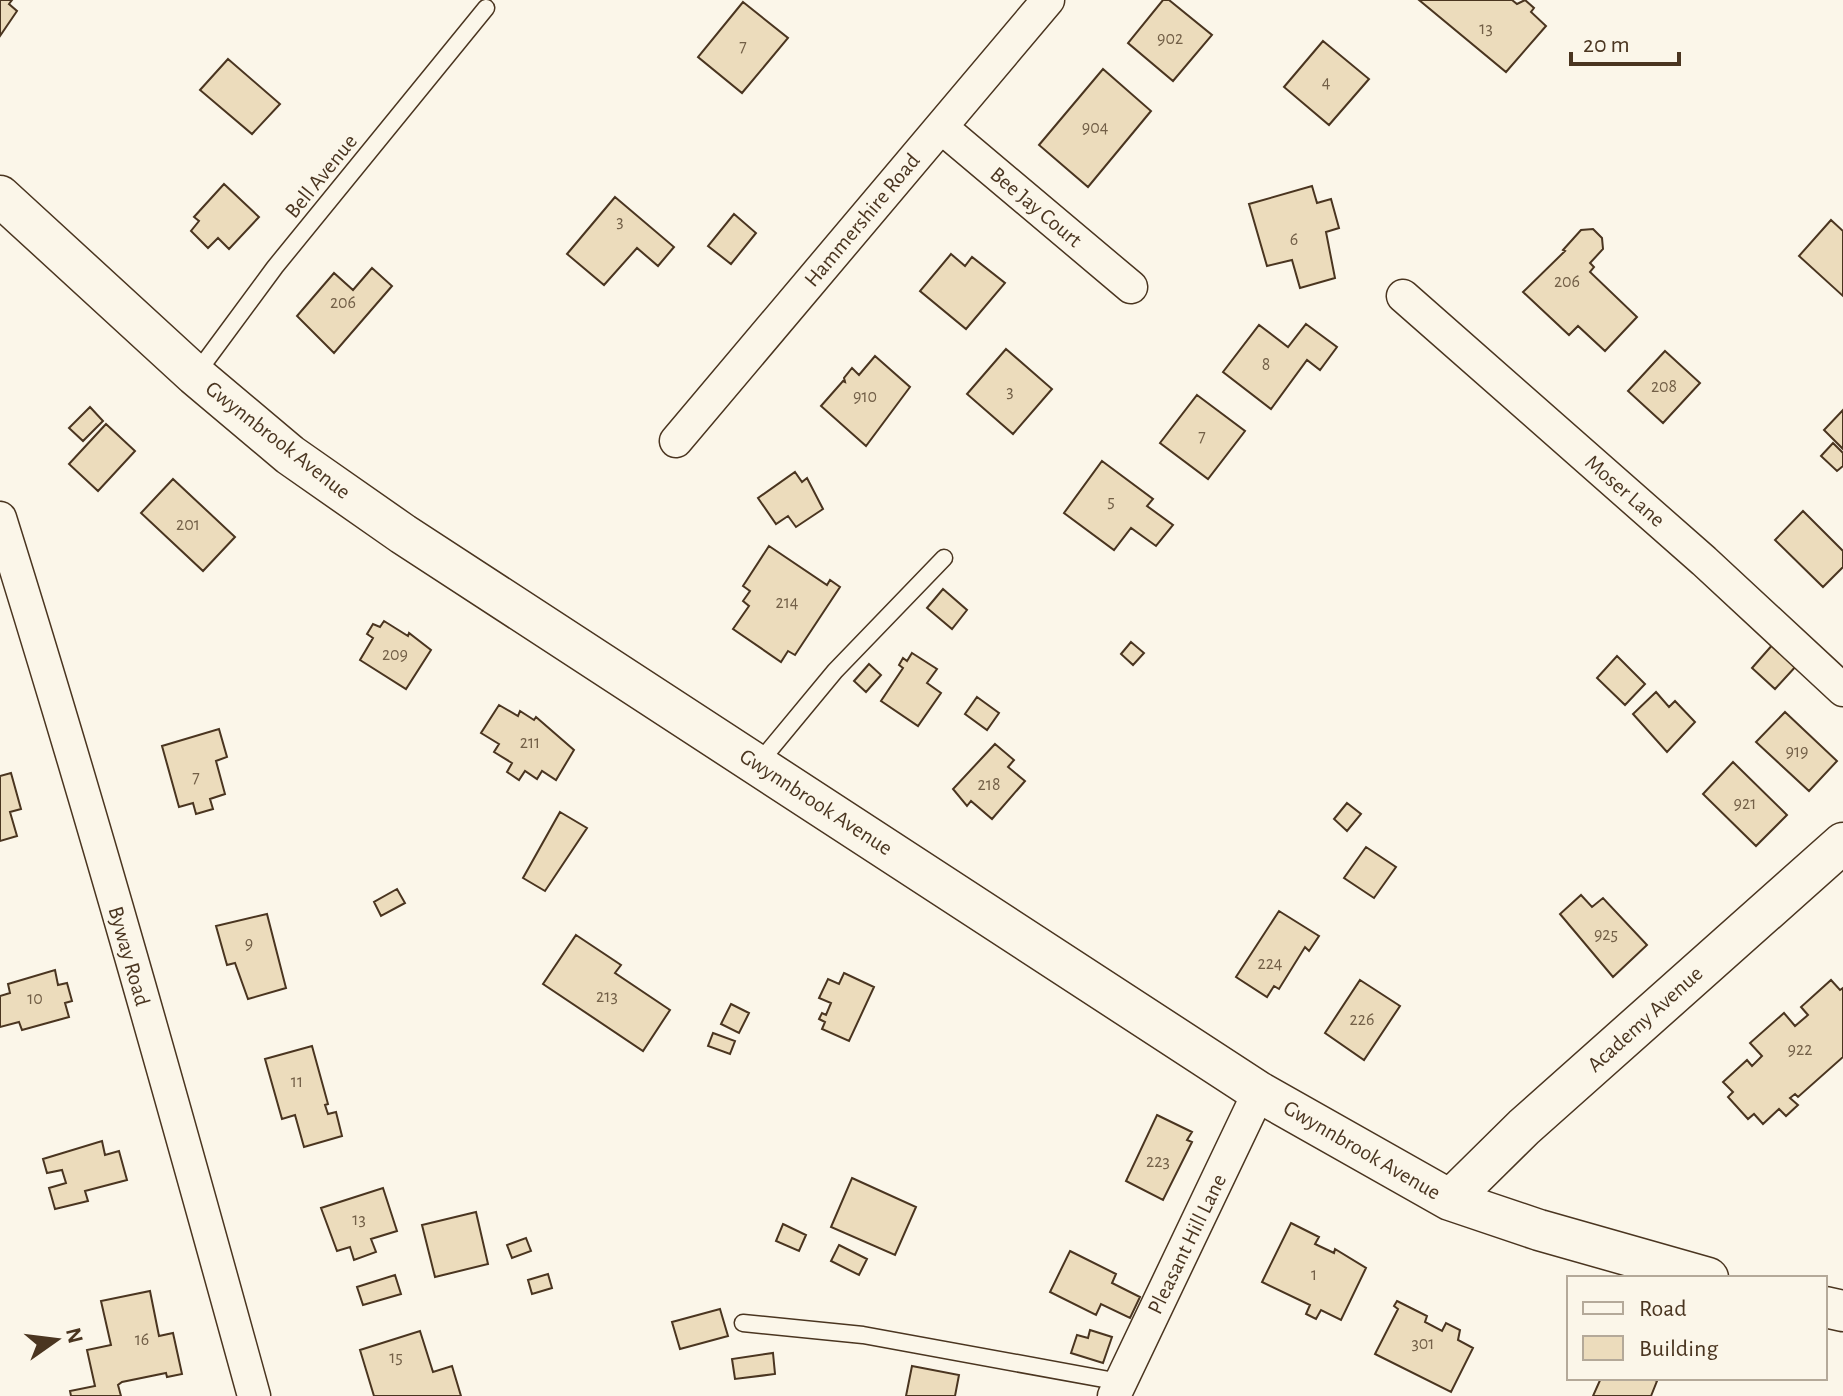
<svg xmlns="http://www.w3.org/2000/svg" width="1843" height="1396" font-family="'Alegreya Sans',sans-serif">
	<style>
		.building { fill: #ecdcbc; stroke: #4a3520; stroke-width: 2 }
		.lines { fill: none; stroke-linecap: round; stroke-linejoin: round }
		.service-casing { stroke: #4a3520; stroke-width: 19 }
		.minor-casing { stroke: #4a3520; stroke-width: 35 }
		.tertiary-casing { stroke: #4a3520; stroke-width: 43 }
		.service { stroke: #fbf6e9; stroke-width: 16 }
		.minor { stroke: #fbf6e9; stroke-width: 32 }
		.tertiary { stroke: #fbf6e9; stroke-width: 40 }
		.labels { text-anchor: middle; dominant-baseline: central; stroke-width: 6; stroke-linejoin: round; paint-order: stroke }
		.number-label { font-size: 18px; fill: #725f47 }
		.street-label { font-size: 22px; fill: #4a3520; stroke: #fbf6e9 }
	</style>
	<rect width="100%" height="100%" fill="#fbf6e9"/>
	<path class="building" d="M0,0H12L9,4L17,11L0,36Z
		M1163,0H1169L1212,35L1173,81L1128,43Z
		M1419,0H1512L1517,4L1525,0L1534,8L1531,12L1546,26L1506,72Z
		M743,2L788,38L742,93L698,57Z
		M1323,41L1369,79L1329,125L1284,87Z
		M228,59L280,104L252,134L200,90Z
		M1103,69L1151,111L1088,187L1039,145Z
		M224,184L259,217L229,249L218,238L208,248L191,231L199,221L194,217Z
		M1312,186L1317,203L1331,199L1339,228L1326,232L1335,278L1300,288L1292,260L1267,266L1249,204Z
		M615,197L674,247L658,266L637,248L604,285L567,254Z
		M734,214L756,233L731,264L708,246Z
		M1831,220L1843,231V296L1799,256Z
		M1593,229L1602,238L1603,249L1590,263L1594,267L1590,272L1637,317L1605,351L1578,326L1569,335L1523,292L1565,251L1563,250L1581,230Z
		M951,254L965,266L972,257L1005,283L966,329L920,291Z
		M372,268L392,286L334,353L297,316L334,273L353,290Z
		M1306,324L1337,347L1320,370L1307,360L1271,409L1223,372L1259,325L1288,347Z
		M1006,349L1052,389L1013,434L967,394Z
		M1665,351L1700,383L1663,423L1628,391Z
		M875,356L910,387L866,446L821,406L843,381L845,382L844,378L852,368L859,375Z
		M1197,395L1245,431L1208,479L1160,443Z
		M90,407L103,421L83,441L69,428Z
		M1843,410V449L1824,430Z
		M106,424L135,451L98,491L69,464Z
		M1833,443L1843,453V466L1837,471L1821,456Z
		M1102,461L1153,499L1147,506L1173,525L1156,546L1131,528L1114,550L1064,513Z
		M795,472L802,482L807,478L823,509L796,527L788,516L776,524L758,498Z
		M173,479L235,537L203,571L141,513Z
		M1803,511L1843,551V567L1823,587L1775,540Z
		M769,546L827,585L830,580L840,587L795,655L788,651L781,662L733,629L749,606L743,601L750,591L743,586Z
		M943,589L967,610L952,629L927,608Z
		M384,621L408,636L409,633L431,650L406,689L360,660L373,638L367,634L373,624L380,627Z
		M1131,642L1144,653L1133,665L1121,654Z
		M1774,643L1797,665L1775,689L1752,668Z
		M912,653L937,669L927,683L941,693L918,726L881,701L903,668L899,665L903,658L907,661Z
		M1617,656L1645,684L1625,705L1597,678Z
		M869,664L881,675L866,692L854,681Z
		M1656,692L1669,707L1675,701L1695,722L1667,752L1633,714Z
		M977,697L999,713L987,730L965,714Z
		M499,705L518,716L520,711L534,720L536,717L574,750L556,780L542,771L537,779L525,771L519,780L507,772L512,763L494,752L499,744L481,733Z
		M1785,712L1837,761L1809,791L1756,742Z
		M219,729L227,757L216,761L225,794L210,799L213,809L196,814L193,803L179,807L162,746Z
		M995,744L1014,760L1008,767L1025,781L992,819L971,801L967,806L953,789Z
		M1733,762L1787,815L1756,846L1703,794Z
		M11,773L21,809L10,812L17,836L0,841V776Z
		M1347,803L1361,814L1347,831L1334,819Z
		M560,812L587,828L545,891L523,878Z
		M1366,847L1396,867L1374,898L1344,878Z
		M397,889L405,903L381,916L374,902Z
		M1581,895L1592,907L1603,898L1647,945L1613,977L1560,914Z
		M1279,911L1319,936L1309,951L1305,947L1279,989L1274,986L1267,997L1236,977Z
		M267,914L286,988L248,999L235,963L227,965L216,926Z
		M576,935L621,965L615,973L670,1010L643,1051L543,984Z
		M55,970L58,985L67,983L72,1001L65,1003L69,1017L22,1030L19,1022L0,1027V996L10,993L8,984Z
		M844,973L874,987L849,1041L822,1029L825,1022L819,1019L822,1013L826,1015L831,1003L819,998L828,979L839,984Z
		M1360,980L1400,1006L1364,1060L1325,1033Z
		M1831,980L1840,990L1843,988V1057L1798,1097L1795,1094L1790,1098L1798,1105L1786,1116L1779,1109L1763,1124L1754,1114L1748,1119L1728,1097L1733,1092L1723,1082L1747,1060L1752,1066L1762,1056L1750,1043L1784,1013L1795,1026L1808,1015L1801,1007Z
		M731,1004L749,1013L739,1033L721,1024Z
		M713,1033L735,1041L730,1054L708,1046Z
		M312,1046L328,1104L325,1105L328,1114L336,1112L342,1136L304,1147L295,1115L282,1119L265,1059Z
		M1157,1115L1192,1132L1187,1140L1192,1142L1163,1200L1126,1181Z
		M102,1141L105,1155L119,1151L127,1180L85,1191L88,1201L55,1209L49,1188L66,1183L62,1170L47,1173L43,1159Z
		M852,1178L916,1207L895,1255L831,1227Z
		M383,1188L397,1231L371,1239L376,1252L354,1260L350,1247L337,1251L321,1208Z
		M476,1212L488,1264L435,1277L422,1225Z
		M1291,1223L1319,1237L1315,1244L1334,1253L1335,1249L1366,1268L1341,1320L1321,1310L1316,1319L1306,1314L1310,1305L1262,1282Z
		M783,1224L806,1235L799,1251L776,1241Z
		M526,1238L531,1251L512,1258L507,1245Z
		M839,1245L867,1259L859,1275L831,1261Z
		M1070,1251L1116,1274L1112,1283L1140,1297L1130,1318L1101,1304L1096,1315L1050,1292Z
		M548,1274L552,1288L532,1294L528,1280Z
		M395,1275L401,1294L363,1305L357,1287Z
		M150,1291L159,1336L173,1333L182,1374L167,1377L166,1373L122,1382L118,1385L121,1396H71L70,1391L95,1386L87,1350L111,1345L101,1301Z
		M1397,1301L1427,1316L1425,1322L1442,1331L1446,1323L1460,1330L1458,1340L1473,1348L1451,1392L1375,1354L1398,1309L1394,1306Z
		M720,1309L728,1336L680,1349L672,1322Z
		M1090,1330L1112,1337L1103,1363L1071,1353L1077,1335L1088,1338Z
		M420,1331L433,1372L452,1366L461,1396H374L360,1350Z
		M773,1353L775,1374L735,1379L732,1359Z
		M912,1366L959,1375L955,1396H906Z
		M1601,1378H1651L1657,1381L1651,1396H1593Z"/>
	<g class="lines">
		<defs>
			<path id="service" d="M196,374L275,267L486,8
				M758,764L835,671L944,558
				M743,1323L863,1335L1120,1382"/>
			<path id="minor" d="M941,127L1131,287
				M1403,296L1704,561L1843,690
				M676,441L1048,0
				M0,518C91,809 173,1102 254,1396
				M1114,1396L1259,1092"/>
			<path id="tertiary" d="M0,196L195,375L290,455L403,534L1259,1092L1450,1200L1539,1230L1708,1278
				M1450,1200L1524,1127L1843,843
				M1825,1307L1843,1311"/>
		</defs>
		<use href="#service" class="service-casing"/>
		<use href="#minor" class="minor-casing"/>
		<use href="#tertiary" class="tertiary-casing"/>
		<use href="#service" class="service"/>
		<use href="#minor" class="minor"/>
		<use href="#tertiary" class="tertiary"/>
	</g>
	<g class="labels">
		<g class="number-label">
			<text x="1486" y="29">13</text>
			<text x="1170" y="39">902</text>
			<text x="743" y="47">7</text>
			<text x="1326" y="83">4</text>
			<text x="1095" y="128">904</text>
			<text x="620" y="222">3</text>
			<text x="1294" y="240">6</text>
			<text x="1567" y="282">206</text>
			<text x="343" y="303">206</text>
			<text x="1266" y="365">8</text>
			<text x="1664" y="387">208</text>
			<text x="1010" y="392">3</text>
			<text x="865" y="397">910</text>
			<text x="1202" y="437">7</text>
			<text x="1111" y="502">5</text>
			<text x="188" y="525">201</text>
			<text x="787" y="603">214</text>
			<text x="395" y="655">209</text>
			<text x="530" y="743">211</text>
			<text x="1797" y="752">919</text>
			<text x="196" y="778">7</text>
			<text x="989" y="785">218</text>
			<text x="1745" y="804">921</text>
			<text x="1606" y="935">925</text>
			<text x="249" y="944">9</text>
			<text x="1270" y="964">224</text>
			<text x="607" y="997">213</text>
			<text x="35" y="999">10</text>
			<text x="1362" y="1020">226</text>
			<text x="1800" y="1050">922</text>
			<text x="297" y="1082">11</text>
			<text x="1158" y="1162">223</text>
			<text x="359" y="1220">13</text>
			<text x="1314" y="1275">1</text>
			<text x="142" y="1340">16</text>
			<text x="1423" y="1344">301</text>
			<text x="396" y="1358">15</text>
		</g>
		<g class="street-label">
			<text transform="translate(321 176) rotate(-51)">Bell Avenue</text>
			<text transform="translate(1036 207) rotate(40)">Bee Jay Court</text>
			<text transform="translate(862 220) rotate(-50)">Hammershire Road</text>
			<text transform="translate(278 440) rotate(38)">Gwynnbrook Avenue</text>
			<text transform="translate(1625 491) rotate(41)">Moser Lane</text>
			<text transform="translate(816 802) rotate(33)">Gwynnbrook Avenue</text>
			<text transform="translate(129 956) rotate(74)">Byway Road</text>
			<text transform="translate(1645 1019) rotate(-42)">Academy Avenue</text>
			<text transform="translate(1362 1150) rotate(30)">Gwynnbrook Avenue</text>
			<text transform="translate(1187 1244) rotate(-64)">Pleasant Hill Lane</text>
		</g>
	</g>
	<rect x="1567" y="1276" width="260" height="104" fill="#fbf6e9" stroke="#b4a999" stroke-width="2"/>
	<rect x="1583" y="1302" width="40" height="12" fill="#fbf6e9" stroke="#b4a999" stroke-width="2"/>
	<text x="1639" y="1316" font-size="24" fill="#4a3520">Road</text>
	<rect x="1583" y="1336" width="40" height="24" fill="#ecdcbc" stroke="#b4a999" stroke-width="2"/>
	<text x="1639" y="1356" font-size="24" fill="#4a3520">Building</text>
	<g transform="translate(56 1340) rotate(76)" stroke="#fbf6e9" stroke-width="6" paint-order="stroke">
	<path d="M0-6L14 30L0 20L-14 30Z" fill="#4a3520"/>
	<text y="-12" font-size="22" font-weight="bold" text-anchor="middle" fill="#4a3520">N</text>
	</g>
	<path d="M1571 52v12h108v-12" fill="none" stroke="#4a3520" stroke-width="4"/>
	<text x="1583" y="52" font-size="24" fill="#4a3520" stroke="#fbf6e9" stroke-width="6" paint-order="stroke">20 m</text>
</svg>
